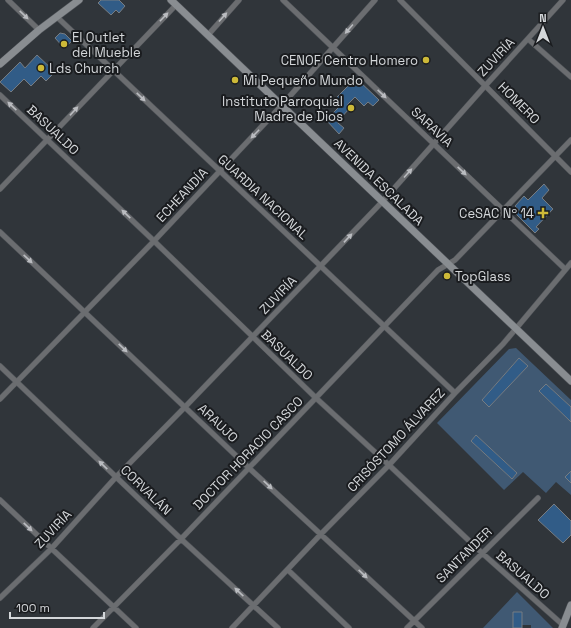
<svg xmlns="http://www.w3.org/2000/svg" width="571" height="628" font-family="'Space Grotesk',sans-serif">
	<style>
		.green { fill: #405973; fill-rule: evenodd }
		.building { fill: #315c87; stroke: #767c82 }
		.lines { fill: none; stroke-linecap: round; stroke-linejoin: round }
		.street-casing { stroke: #4e5257; stroke-width: 6 }
		.secondary-casing { stroke: #4e5257; stroke-width: 8 }
		.street { stroke: #6b6d70; stroke-width: 5 }
		.secondary { stroke: #898d91; stroke-width: 7 }
		.oneway { fill: #babcc0 }
		.poi-dot { fill: #cdb938; stroke: #1a1c1f; stroke-width: 1.5 }
		.labels { text-anchor: middle; dominant-baseline: central; stroke-width: 4; stroke-linejoin: round; paint-order: stroke }
		.poi-label { font-size: 13px; fill: #d4d7da; stroke: #1a1c1f; text-anchor: start }
		.street-label { font-size: 13px; fill: #d4d7da; stroke: #1a1c1f }
	</style>
	<rect width="100%" height="100%" fill="#30353a"/>
	<path class="green" d="M516,348L571,400V407L546,384L539,391L571,422V471L565,477L571,483V495L556,482L546,493L523,472L504,490L437,423L509,349ZM519,358L527,366L489,407L482,400ZM476,435L517,473L512,479L471,441Z
		M517,592L553,628H531V625H522L521,612H513V628H483Z"/>
	<path class="building" d="M101,0H119L125,6L119,13L116,10L111,15L98,3Z
		M60,33L65,34L72,41L64,48L55,38Z
		M37,55L55,72L46,81L41,76L31,86L24,79L11,92L0,82L20,62L25,68Z
		M356,78L379,100L373,106L368,102L364,106L355,97L347,105L350,108L338,121V123L344,128L339,134L326,120L340,106L334,100Z
		M544,184L549,190L542,198L553,209L536,227L539,229L535,233L515,213L519,210L515,206L524,196L528,200Z
		M519,358L528,366L489,407L482,400Z
		M546,384L571,407V422L539,391Z
		M476,435L517,473L512,479L471,441Z
		M571,471V483L565,477Z
		M554,504L571,521V535L563,543L538,520Z
		M513,612H522V628H513Z"/>
	<g class="lines">
		<defs>
			<path id="street" d="M8,0L39,30
				M283,0L565,269
				M400,0L571,172
				M57,17L455,393
				M208,35L239,0
				M528,39L571,77
				M0,95L154,241L316,398L389,465L482,553L563,625
				M0,189L176,5
				M0,232L249,468L422,628
				M0,366L181,539L278,628
				M0,399L154,241L282,105L375,0
				M0,500L136,628
				M288,570L349,628
				M0,598L51,549L116,477L185,407L382,202L485,86L563,0
				M93,628L181,539L438,270L455,260L571,140
				M232,628L321,534L389,465L455,393L503,344L571,263
				M407,628L538,498"/>
			<path id="secondary" d="M171,0L571,381
				M0,64L39,30L79,0
				M562,628L571,605"/>
		</defs>
		<use href="#street" class="street-casing"/>
		<use href="#secondary" class="secondary-casing"/>
		<use href="#street" class="street"/>
		<use href="#secondary" class="secondary"/>
	</g>
	<defs><path id="oneway-solid" d="M-6-.8H1V-3.2L6.5 0L1 3.2V.8H-6Z"/></defs>
	<g class="oneway">
		<use href="#oneway-solid" transform="translate(24 15) rotate(44)"/>
		<use href="#oneway-solid" transform="translate(164 17) rotate(-46)"/>
		<use href="#oneway-solid" transform="translate(223 17) rotate(-48)"/>
		<use href="#oneway-solid" transform="translate(349 29) rotate(131)"/>
		<use href="#oneway-solid" transform="translate(382 94) rotate(43)"/>
		<use href="#oneway-solid" transform="translate(141 97) rotate(44)"/>
		<use href="#oneway-solid" transform="translate(12 106) rotate(-137)"/>
		<use href="#oneway-solid" transform="translate(74 111) rotate(-47)"/>
		<use href="#oneway-solid" transform="translate(255 134) rotate(134)"/>
		<use href="#oneway-solid" transform="translate(462 171) rotate(43)"/>
		<use href="#oneway-solid" transform="translate(408 173) rotate(-48)"/>
		<use href="#oneway-solid" transform="translate(126 214) rotate(-136)"/>
		<use href="#oneway-solid" transform="translate(348 238) rotate(-47)"/>
		<use href="#oneway-solid" transform="translate(28 259) rotate(43)"/>
		<use href="#oneway-solid" transform="translate(123 348) rotate(44)"/>
		<use href="#oneway-solid" transform="translate(103 465) rotate(-136)"/>
		<use href="#oneway-solid" transform="translate(268 485) rotate(43)"/>
		<use href="#oneway-solid" transform="translate(28 527) rotate(44)"/>
		<use href="#oneway-solid" transform="translate(363 574) rotate(43)"/>
		<use href="#oneway-solid" transform="translate(239 592) rotate(-137)"/>
	</g>
	<g class="poi-dot">
		<circle cx="64" cy="44" r="4"/>
		<circle cx="426" cy="60" r="4"/>
		<circle cx="41" cy="68" r="4"/>
		<circle cx="235" cy="80" r="4"/>
		<circle cx="351" cy="108" r="4"/>
		<path d="M541 207h4v4h4v4h-4v4h-4v-4h-4v-4h4z"/>
		<circle cx="447" cy="276" r="4"/>
	</g>
	<g class="labels">
		<g class="poi-label">
			<text x="72" y="37">El Outlet<tspan x="72" dy="15">del Mueble</tspan></text>
			<text x="418" y="60" text-anchor="end">CENOF Centro Homero</text>
			<text x="49" y="68">Lds Church</text>
			<text x="243" y="80">Mi Pequeño Mundo</text>
			<text x="343" y="101" text-anchor="end">Instituto Parroquial<tspan x="343" dy="15">Madre de Dios</tspan></text>
			<text x="534" y="213" text-anchor="end">CeSAC Nº 14</text>
			<text x="455" y="276">TopGlass</text>
		</g>
		<g class="street-label">
			<text transform="translate(496 57) rotate(-47)">ZUVIRÍA</text>
			<text transform="translate(519 103) rotate(45)">HOMERO</text>
			<text transform="translate(432 127) rotate(43)">SARAVIA</text>
			<text transform="translate(53 130) rotate(43)">BASUALDO</text>
			<text transform="translate(379 182) rotate(44)">AVENIDA ESCALADA</text>
			<text transform="translate(182 195) rotate(-47)">ECHEANDÍA</text>
			<text transform="translate(263 197) rotate(43)">GUARDIA NACIONAL</text>
			<text transform="translate(278 295) rotate(-46)">ZUVIRÍA</text>
			<text transform="translate(287 355) rotate(44)">BASUALDO</text>
			<text transform="translate(218 423) rotate(43)">ARAUJO</text>
			<text transform="translate(396 440) rotate(-47)">CRISÓSTOMO ÁLVAREZ</text>
			<text transform="translate(248 453) rotate(-46)">DOCTOR HORACIO CASCO</text>
			<text transform="translate(146 490) rotate(44)">CORVALÁN</text>
			<text transform="translate(53 529) rotate(-47)">ZUVIRÍA</text>
			<text transform="translate(464 555) rotate(-45)">SANTANDER</text>
			<text transform="translate(523 575) rotate(41)">BASUALDO</text>
		</g>
	</g>
	<g transform="translate(543 28)" stroke="#1a1c1f" stroke-width="3" paint-order="stroke">
	<path d="M0-3L7 15L0 10L-7 15Z" fill="#d4d7da"/>
	<text y="-6" font-size="11" font-weight="bold" text-anchor="middle" fill="#d4d7da">N</text>
	</g>
	<path d="M10 612v6h94v-6" fill="none" stroke="#d4d7da" stroke-width="2"/>
	<text x="16" y="612" font-size="12" fill="#d4d7da" stroke="#1a1c1f" stroke-width="3" paint-order="stroke">100 m</text>
</svg>
